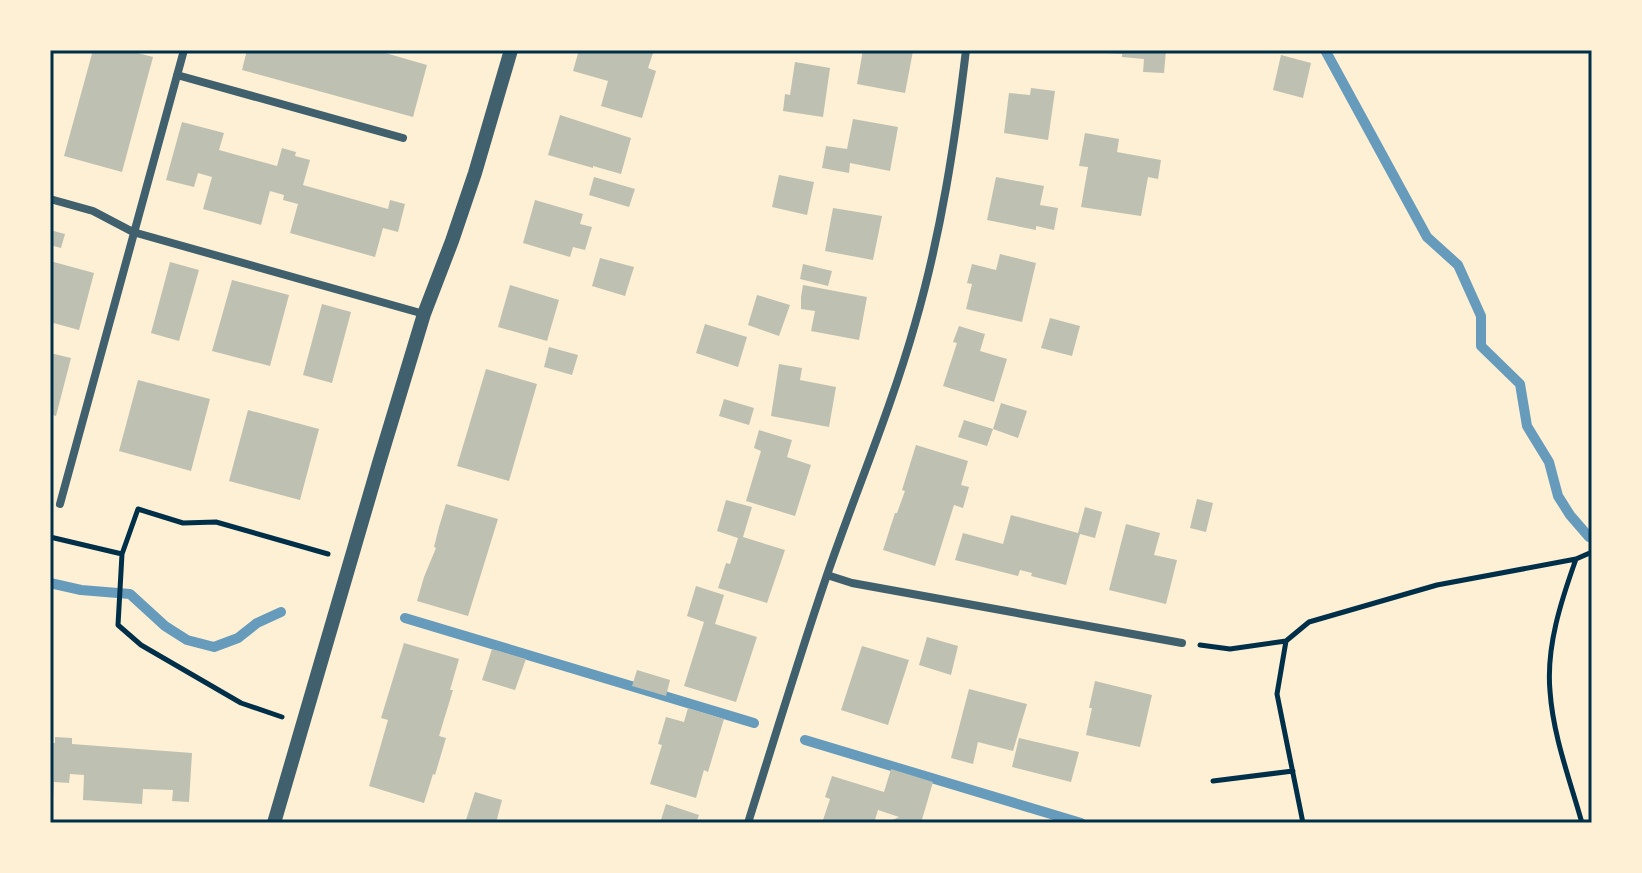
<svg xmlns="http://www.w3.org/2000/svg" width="1642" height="873" font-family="'PT Sans',sans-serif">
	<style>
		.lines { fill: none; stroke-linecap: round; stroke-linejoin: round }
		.stream { stroke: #669bbc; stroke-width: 10 }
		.building { fill: #bec0b2 }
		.path { stroke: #003049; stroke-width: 5 }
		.minor { stroke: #3f606c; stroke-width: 8 }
		.tertiary { stroke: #3f606c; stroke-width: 14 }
		.neatline { fill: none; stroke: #003049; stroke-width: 3 }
	</style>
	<rect width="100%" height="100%" fill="#fdf0d5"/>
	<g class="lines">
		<path class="stream" d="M1325,50L1427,237L1458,265L1481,316V346L1520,384L1527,426L1549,462L1558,496L1570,515L1589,537
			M50,583L81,590L130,594L165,626L187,640L214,647L238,638L257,623L281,612
			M405,618L754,723
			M805,740L1081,823"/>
	</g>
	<path class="building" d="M93,50H126L153,57L122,172L64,156Z
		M247,50H375L427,65L413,117L242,70Z
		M579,50H654L648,68L656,71L642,118L601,106L608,81L573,71Z
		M863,50L913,51L905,93L857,84Z
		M1090,50H1166L1164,73L1143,72L1144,59L1122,57V54L1090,52Z
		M1281,55L1311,63L1303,98L1273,90Z
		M795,62L830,68L823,117L783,111L785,94L790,95Z
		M1031,88L1055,91L1048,140L1004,133L1009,93L1030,95Z
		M560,115L631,138L621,174L593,166V168L548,155Z
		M853,119L898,127L890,171L850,163L849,173L822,168L826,146L847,149Z
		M182,122L224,133L219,150L277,166L282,148L296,152L295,156L310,160L303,185L388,209L390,200L405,204L398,232L383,228L375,257L290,233L298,204L283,200L284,195L270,191L261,225L203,209L212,177L198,173L194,187L166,180Z
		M1085,133L1119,139L1117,152L1161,160L1158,179L1148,177L1141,216L1081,207L1088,167L1079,166Z
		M779,175L814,182L807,215L772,207Z
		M594,177L635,189L629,207L589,195Z
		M996,177L1044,186L1040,205L1058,208L1054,230L1036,226V230L987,220Z
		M535,200L583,214L580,224L592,227L585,250L573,247L570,257L523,243Z
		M833,208L882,216L873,260L825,251Z
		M50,230L65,234L61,248L50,245Z
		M1000,254L1036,263L1022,322L966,309L972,284L967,283L972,264L996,270Z
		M600,258L634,267L625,296L592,286Z
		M50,261L94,273L79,330L50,322Z
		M170,262L199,270L179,341L151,333Z
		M803,264L832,271L828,286L800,279Z
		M232,280L289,295L270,366L212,351Z
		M510,285L559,300L547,341L498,327Z
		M803,285L867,297L859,340L811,331L815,311L801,309V297Z
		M757,295L790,305L779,336L748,325Z
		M322,304L351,312L332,383L303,375Z
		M1050,318L1080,326L1072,356L1041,348Z
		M705,324L747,337L738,367L696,353Z
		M959,326L985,334L980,351L1007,359L994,402L943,386L957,343L953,342Z
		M549,347L578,355L572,375L544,367Z
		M50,353L71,358L56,416L50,414Z
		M779,364L802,368L800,380L836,387L829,427L771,416Z
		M486,369L537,384L509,481L457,466Z
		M138,380L210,399L191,471L119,451Z
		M724,399L754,408L749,425L719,416Z
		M1001,403L1027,411L1018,438L993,429Z
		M248,410L319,429L300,500L229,481Z
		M964,420L993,429L987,446L958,437Z
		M759,430L792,440L787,457L811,465L795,516L746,501L761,451L754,448Z
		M916,445L968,461L961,485L969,487L963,508L954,505L935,566L883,550L895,513H897L905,491L902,490Z
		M1197,499L1213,503L1206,532L1190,528Z
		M726,500L752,507L743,537L785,550L767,603L718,588L726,563L730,564L738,538L717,531Z
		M446,504L498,519L468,616L417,601L424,577L436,548L434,547L439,527Z
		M1085,507L1102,512L1095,538L1080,534L1066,585L1031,576L1032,573L1020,570L1018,576L955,560L963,533L1003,544L1011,515L1078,533Z
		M1126,524L1160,533L1154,555L1177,560L1166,604L1109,590Z
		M696,586L724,595L715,624L757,637L736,702L684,686L704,622L687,616Z
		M927,637L958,646L951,675L919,665Z
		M404,643L459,659L450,690H453L439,736L446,738L435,775L433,774L424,803L369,786L388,720L381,718Z
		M862,646L909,660L888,725L841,710Z
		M492,649L526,659L515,690L482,680Z
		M637,670L670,680L666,696L632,686Z
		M1095,681L1152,695L1140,747L1086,735L1092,708H1089Z
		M969,689L1027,704L1013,751L978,742L973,764L951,758Z
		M688,708L724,719L708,772L704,770L696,798L650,784L662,745L658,744L666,717L684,722Z
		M55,737L72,738V744L192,753L189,802L172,801L173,790L143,789L142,804L83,800L84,775L70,774L69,783L54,782L53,798H50V743H55Z
		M1019,738L1079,752L1071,782L1012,767Z
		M891,769L933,782L921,823L909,820L902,823H886L899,817L878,810L874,823H822L830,799L825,797L832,776L884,792Z
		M475,792L502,800L496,823H465Z
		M666,804L699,815L696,823H660Z"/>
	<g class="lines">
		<path class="path" d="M50,537L122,554
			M1286,641L1277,694L1303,823
			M1200,645L1230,649L1286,641L1309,622L1437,585L1576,559
			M282,717L241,703L141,645L118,625L122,554L138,509L183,523L216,522L328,554
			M1213,781L1293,771
			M1582,823C1570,780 1553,736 1550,691C1546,647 1561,601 1576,559L1592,552"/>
		<path class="minor" d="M177,75L403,138
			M50,199L93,211L133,232L424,314
			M60,504L184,50
			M827,575L852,583L1182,643
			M748,823C774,740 799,657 827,575C856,491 891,409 915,324C941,234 955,142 966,50"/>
		<path class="tertiary" d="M274,823L379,463L424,314L452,241L475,173L511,50"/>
	</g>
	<rect width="1642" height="873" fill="none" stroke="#fdf0d5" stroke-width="104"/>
	<rect x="52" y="52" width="1538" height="769" class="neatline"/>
</svg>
